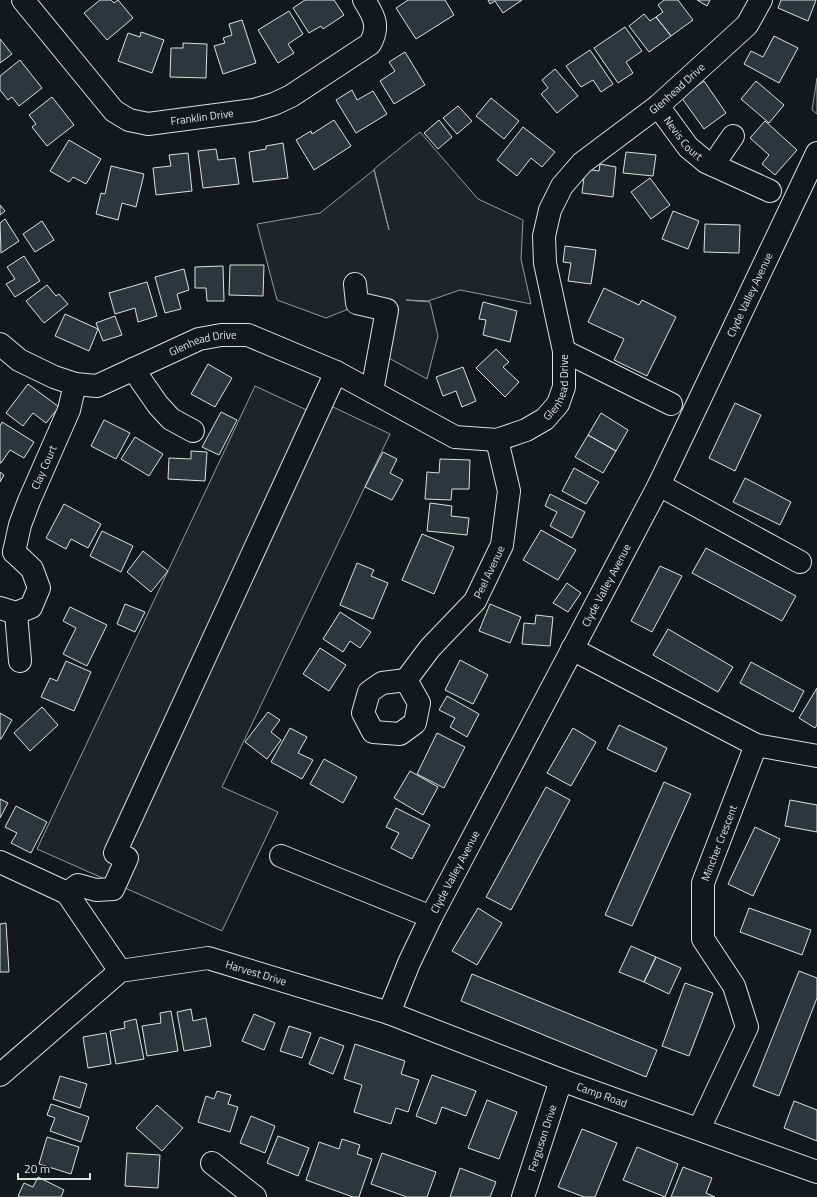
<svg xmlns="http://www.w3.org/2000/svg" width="817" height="1197" font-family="'Titillium Web',sans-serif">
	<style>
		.green { fill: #202428; stroke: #939e99 }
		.building { fill: #2c363c; stroke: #d8e6dc }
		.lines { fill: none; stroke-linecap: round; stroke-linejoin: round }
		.minor-casing { stroke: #d8e6dc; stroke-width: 24 }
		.minor { stroke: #14181c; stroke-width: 22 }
		.labels { text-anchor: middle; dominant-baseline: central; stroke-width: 3; stroke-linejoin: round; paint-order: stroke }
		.street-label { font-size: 11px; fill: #d8e6dc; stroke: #14181c }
	</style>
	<rect width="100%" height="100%" fill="#14181c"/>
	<path class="green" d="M817,78V114L812,110Z
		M420,132L478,199L523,220L521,259L531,304L460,290L428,301L406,300L430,302L438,336L427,379L387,357L393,315L351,308L326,318L277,300L257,224L320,213L374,170L389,230L374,169Z
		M255,386L324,418L333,407L390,434L222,787L278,812L222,931L37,849Z"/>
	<path class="building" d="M100,0H111L114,3L118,0L133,18L107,40L84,13Z
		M305,0H334L344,15L323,29L321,26L309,33L293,8Z
		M408,0H445L454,15L416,39L396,8Z
		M488,0H522L503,13L495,1L490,4Z
		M664,0H678L693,20L671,36L656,17L663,12L658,5Z
		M697,0H710L707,6Z
		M781,0H816L808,21L778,8Z
		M289,11L303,34L288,44L294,53L278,63L258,30Z
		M644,14L650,21L656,17L671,36L649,52L629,26Z
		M242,20L256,63L223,74L214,46L225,43L223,38L232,35L229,24Z
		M625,27L642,51L626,62L633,73L618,83L594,48Z
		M141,32L164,40L152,73L118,61L128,33L140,37Z
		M774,36L798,48L779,83L744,64L751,51L763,57Z
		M0,39L12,54L0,63Z
		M183,43L207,44L206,78L170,77L171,48H183Z
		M590,50L613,84L601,92L593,80L581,87L566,66Z
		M405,52L425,85L394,104L380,81L395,71L389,62Z
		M20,60L42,88L19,106L12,97L8,100L0,90V76Z
		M555,69L578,96L557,113L541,94L548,88L542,80Z
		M704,81L726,113L704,129L681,97Z
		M756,81L784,105L769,123L741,99Z
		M352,90L357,100L373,91L387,114L356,133L336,100Z
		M52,97L74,125L47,146L32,127L36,124L29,115Z
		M491,98L519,121L504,139L476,116Z
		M458,106L472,121L457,134L443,118Z
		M334,120L351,146L314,170L296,140L311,131L312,134Z
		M439,120L452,137L438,149L424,133Z
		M765,121L797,150L775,175L762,164L769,155L750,138Z
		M523,127L555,152L542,167L531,158L517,176L497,160Z
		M69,140L101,159L86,184L73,177L69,182L50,171Z
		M283,143L288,178L253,182L249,152L266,149V146Z
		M216,149L218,160L235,158L239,184L203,188L198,151Z
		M626,152L656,155L653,176L623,173Z
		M188,153L192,191L156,195L153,168L171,166L169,155Z
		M600,164L616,167L613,197L582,193L585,169L599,171Z
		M111,166L144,174L136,207L122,203L118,220L96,214L101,193L105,194Z
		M650,178L670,205L651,219L631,192Z
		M0,205L5,211L0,215Z
		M673,211L699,221L688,249L662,239Z
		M5,219L19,241L1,253L0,223Z
		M42,221L54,240L35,252L23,234Z
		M705,224L740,225L739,253L704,252Z
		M565,246L596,250L591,284L568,281L571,263L563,262Z
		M24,256L40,281L15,297L6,284L15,279L7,267Z
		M230,265H264L263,296L229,295Z
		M223,266L224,301H207L206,288H195V267Z
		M184,269L189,290L177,294L181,309L165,313L155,277Z
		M147,282L157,316L138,322L135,308L115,314L109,293Z
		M47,285L56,296L59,294L68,304L44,323L26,301Z
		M604,288L639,305L642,300L676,317L647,376L614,360L624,339L588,322Z
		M483,302L517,311L510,342L483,335L486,320L479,319Z
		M65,314L98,329L89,351L55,336Z
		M115,316L122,335L103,341L96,323Z
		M496,349L509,362L503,367L519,382L505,397L476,368Z
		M208,364L232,378L215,407L191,394Z
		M463,367L476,401L462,407L456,391L443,396L436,377Z
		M28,384L59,407L46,423L33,413L23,426L6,413Z
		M735,403L761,415L735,471L709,458Z
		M221,412L237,420L219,455L202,447Z
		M601,413L628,430L616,451L588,435Z
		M104,420L130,433L116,459L91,446Z
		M2,422L34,442L24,458L10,450L1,463H0V426Z
		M588,435L616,451L603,473L575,457Z
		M135,437L163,454L149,476L121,459Z
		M191,451L207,452L205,481L168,479L169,458L191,459Z
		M383,452L397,459L390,473L403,480L392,500L365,487Z
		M440,459L470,460L469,489H452L451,500L425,499L427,472L439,473Z
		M574,468L599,482L586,504L562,491Z
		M0,472L4,475L0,482Z
		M745,478L791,502L780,525L733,502Z
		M550,494L585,512L572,538L550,526L557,512L545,506Z
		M430,503L452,506L451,516L469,518L467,535L427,531Z
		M64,504L101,524L88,548L71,539L66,549L46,538Z
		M541,530L576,550L558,580L523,560Z
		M102,531L133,546L121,572L90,556Z
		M422,534L454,547L434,594L402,580Z
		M706,548L796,596L782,621L692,573Z
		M143,551L168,571L151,592L127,572Z
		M357,563L374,570L371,576L388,583L373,619L340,605Z
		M660,566L682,576L652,632L631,621Z
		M567,583L581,593L568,612L553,603Z
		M125,604L145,612L135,632L117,624Z
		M490,604L521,617L510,643L479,631Z
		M70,607L107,625L87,666L63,654L76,628L63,621Z
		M340,612L371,632L360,648L350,641L343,652L323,639Z
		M536,615L553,617L550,646L522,644L524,623L535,624Z
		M668,629L733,667L718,692L653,655Z
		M320,648L346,665L329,691L303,674Z
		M460,660L488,675L473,704L445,690Z
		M66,661L91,672L74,711L41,697L50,678L57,681Z
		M751,662L804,691L793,712L740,683Z
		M817,688V725L815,728L799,718Z
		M447,696L479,714L467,737L450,727L455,718L439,710Z
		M42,707L58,725L30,751L14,733Z
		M268,712L280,720L271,732L281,740L267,759L245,742Z
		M0,713L12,720L1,739H0Z
		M619,725L667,748L656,772L607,749Z
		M290,728L307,737L298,753L313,760L302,779L271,762Z
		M573,728L596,742L571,786L547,773Z
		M437,733L465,747L444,788L417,774Z
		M324,759L357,777L343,803L310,784Z
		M410,771L438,787L423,815L394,798Z
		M664,782L691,794L632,926L605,915Z
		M546,787L570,800L511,910L486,897Z
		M0,799L8,803L0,818Z
		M790,800L817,805V832L785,826Z
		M16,806L47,822L31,853L11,843L17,833L5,827Z
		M396,808L430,825L412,859L391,848L399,833L386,827Z
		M755,827L780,839L753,896L728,884Z
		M478,908L502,923L477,965L452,951Z
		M749,908L811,930L802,955L740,932Z
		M6,923L9,972H0V924Z
		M631,946L656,957L644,982L619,972Z
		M656,957L681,968L669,994L644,982Z
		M799,971L817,978V998L779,1096L753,1086Z
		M472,974L657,1050L646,1077L461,1001Z
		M685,983L713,993L689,1056L662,1046Z
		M191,1009L193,1021L206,1018L211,1046L184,1051L177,1012Z
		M171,1011L178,1051L147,1056L142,1026L161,1023L160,1013Z
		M254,1014L275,1023L264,1050L242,1041Z
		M136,1019L144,1059L116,1064L110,1031L125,1028L124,1022Z
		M289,1026L311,1033L302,1058L280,1051Z
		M106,1033L111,1064L88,1068L83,1037Z
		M320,1037L344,1046L333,1074L309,1064Z
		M355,1044L405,1061L401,1074L419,1080L408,1112L396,1108L391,1124L354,1112L362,1085L344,1079Z
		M432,1075L476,1091L466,1116L442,1107L436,1124L416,1116Z
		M60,1076L87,1084L80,1108L53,1099Z
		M217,1091L231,1095L228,1104L238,1107L230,1132L198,1122L206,1096L214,1099Z
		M487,1100L517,1112L499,1159L468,1148Z
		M794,1101L817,1110V1141L784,1128Z
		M51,1104L89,1117L81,1142L50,1131L55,1118L47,1115Z
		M157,1105L183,1128L162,1151L136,1128Z
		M251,1116L275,1126L265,1153L240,1143Z
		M582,1129L617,1143L595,1197H584L558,1187Z
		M278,1136L309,1148L298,1176L267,1163Z
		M47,1137L79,1147L71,1174L39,1164Z
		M342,1139L360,1145L357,1154L372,1159L359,1197H353L306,1180L319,1142L339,1149Z
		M637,1147L678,1164L665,1197L623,1180Z
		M127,1153L160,1155L158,1188L125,1186Z
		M382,1153L436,1172L427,1197H407L371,1184Z
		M683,1167L712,1178L706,1193L715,1197H671Z
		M460,1168L496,1182L490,1197H450Z
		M38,1177L64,1190L61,1197H21L18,1196L24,1183L33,1187Z"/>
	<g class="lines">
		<defs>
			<g id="minor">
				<path id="s1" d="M23,0L114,111L129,120L148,124L254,110L274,104L291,96L370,44C380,26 374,16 364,0"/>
				<path id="s2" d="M658,106L688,147L706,162L770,191"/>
				<path d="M713,165L733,136"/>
				<path d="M355,284L357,303L387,310L372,391"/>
				<path id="s3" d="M0,344L19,360L54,377L75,384L97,386L199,339L221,335H248L336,372L455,437L497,440L526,430L545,419L558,404L564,387V351L545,263L544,236L550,210L562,186L582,163L658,106L747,25L761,0"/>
				<path d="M564,351L671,404"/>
				<path d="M133,369L158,405L171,419L193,431"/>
				<path d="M659,485L800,562"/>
				<path id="s4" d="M14,552L20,525L29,501L69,410L75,384"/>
				<path d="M0,608L16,613L31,607L39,588L32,569L14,552"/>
				<path d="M16,613L20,661"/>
				<path d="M572,649L756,745L703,883V939L734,986L747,1027L699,1129"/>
				<path id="s5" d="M406,680L419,703L415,723L400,734L373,732L363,713L369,692L382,683L406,680L430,648L475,601L502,545L509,491L497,440"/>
				<path d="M756,745L817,756"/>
				<path d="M281,856L431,917"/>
				<path d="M0,862L67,893L120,971"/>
				<path d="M67,893L78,885L96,890L113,889L127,858L115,853L336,372"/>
				<path id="s6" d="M389,1013L409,963L431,917L659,485L817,153"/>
				<path id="s7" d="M0,1075L120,971L208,958L389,1013L561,1080L817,1172"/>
				<path d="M212,1163L255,1197"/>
				<path id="s8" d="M523,1197L561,1080"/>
			</g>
		</defs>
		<use href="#minor" class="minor-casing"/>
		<use href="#minor" class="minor"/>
	</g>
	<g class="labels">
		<g class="street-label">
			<text stroke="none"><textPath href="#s3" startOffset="991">Glenhead Drive</textPath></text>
			<text stroke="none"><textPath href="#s1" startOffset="235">Franklin Drive</textPath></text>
			<text stroke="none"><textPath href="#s2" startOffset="41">Nevis Court</textPath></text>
			<text stroke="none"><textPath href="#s6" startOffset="804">Clyde Valley Avenue</textPath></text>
			<text stroke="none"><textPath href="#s3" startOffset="223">Glenhead Drive</textPath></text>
			<text stroke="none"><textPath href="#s3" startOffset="631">Glenhead Drive</textPath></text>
			<text stroke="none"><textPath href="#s4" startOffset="90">Clay Court</textPath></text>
			<text stroke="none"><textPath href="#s5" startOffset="313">Peel Avenue</textPath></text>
			<text stroke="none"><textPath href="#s6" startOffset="480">Clyde Valley Avenue</textPath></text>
			<text transform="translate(719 843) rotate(-69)">Mincher Crescent</text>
			<text stroke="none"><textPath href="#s6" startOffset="156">Clyde Valley Avenue</textPath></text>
			<text stroke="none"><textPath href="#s7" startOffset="298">Harvest Drive</textPath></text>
			<text stroke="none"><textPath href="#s7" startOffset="665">Camp Road</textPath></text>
			<text stroke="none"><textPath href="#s8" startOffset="62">Ferguson Drive</textPath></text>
		</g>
	</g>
	<path d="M18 1173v6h72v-6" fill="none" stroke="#d8e6dc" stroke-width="2"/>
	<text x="24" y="1173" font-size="12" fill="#d8e6dc" stroke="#14181c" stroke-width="3" paint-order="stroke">20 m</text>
</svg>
